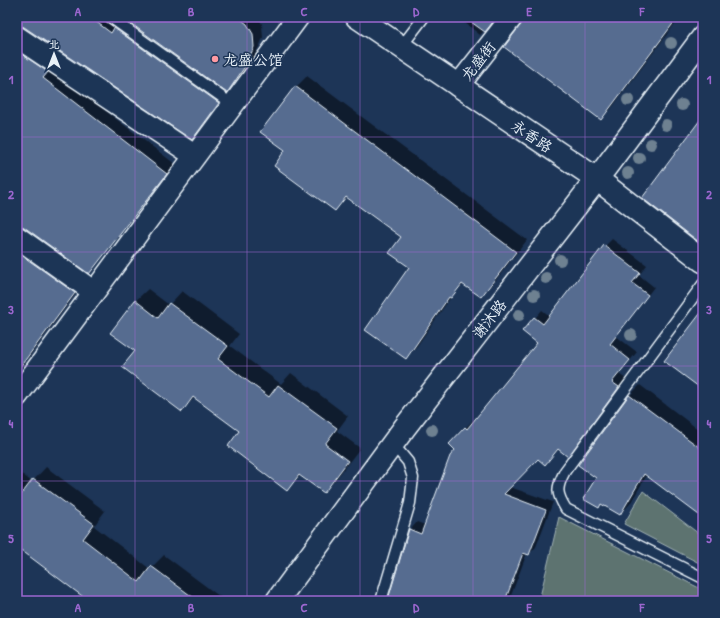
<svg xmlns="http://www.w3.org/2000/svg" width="720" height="618" font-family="'Patrick Hand','LXGW WenKai TC',sans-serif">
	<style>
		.green { fill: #5d736f; stroke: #a2b2b4 }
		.shadow { fill: #0007 }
		.building { fill: #576c90; stroke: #e8f1f8 }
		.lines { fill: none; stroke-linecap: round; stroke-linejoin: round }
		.lane-casing { stroke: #e8f1f8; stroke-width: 13 }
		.street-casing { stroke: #e8f1f8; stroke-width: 24 }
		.secondary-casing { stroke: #e8f1f8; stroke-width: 25 }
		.lane { stroke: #1d3557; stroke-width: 10 }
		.street { stroke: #1d3557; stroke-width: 21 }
		.secondary { stroke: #1d3557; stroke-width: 22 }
		.tree { fill: #6e8191 }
		.grid { fill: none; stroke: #9c67d0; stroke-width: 1; stroke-opacity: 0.55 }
		.poi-dot { fill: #ff9aa2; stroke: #1d3557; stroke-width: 1.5 }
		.labels { text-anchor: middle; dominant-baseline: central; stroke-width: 3; stroke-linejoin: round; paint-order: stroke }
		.poi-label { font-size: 15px; fill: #e8f1f8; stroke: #1d3557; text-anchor: start }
		.street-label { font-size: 15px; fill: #e8f1f8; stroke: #1d3557 }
		.neatline { fill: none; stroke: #9c67d0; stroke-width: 1.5 }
		.grid-label { font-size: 13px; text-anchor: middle; font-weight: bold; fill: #9c67d0 }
	</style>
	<rect width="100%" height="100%" fill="#1d3557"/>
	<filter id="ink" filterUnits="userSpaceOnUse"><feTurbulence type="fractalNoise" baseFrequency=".025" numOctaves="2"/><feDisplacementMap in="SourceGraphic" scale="8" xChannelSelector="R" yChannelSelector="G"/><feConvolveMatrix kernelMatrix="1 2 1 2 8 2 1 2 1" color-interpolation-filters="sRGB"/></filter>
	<g filter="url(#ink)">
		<path class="green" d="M643,491L703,537V565L624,524Z
			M559,517L703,590V601H539Z"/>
		<path class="shadow" d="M17,17H258L262,24L263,38L255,55L236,82L225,92L227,94L201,129L192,138L24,26L17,24Z
			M458,17H497L480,35Z
			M525,17H680L610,110L601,118L522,25Z
			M17,36L51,69L175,164L104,255L96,264L17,204Z
			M307,76L527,240L492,285L481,296L464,284L453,294L417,346L406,357L410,267L403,237L347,197L335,210L287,150L296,87Z
			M17,234L83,284L17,373Z
			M612,239L647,265L639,275L654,287L616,336L637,352L619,374L626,379L575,448L567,455L559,449L545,463L538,457L510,487L553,502L536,547L529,554L527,553L509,601H406L410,530L417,522L425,525L457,450L450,444L473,420L475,421L538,343L524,331L542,310L550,316L605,246Z
			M148,289L169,305L182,291L239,334L230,346L281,384L291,373L348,416L337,431L360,448L336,479L324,492L301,475L287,489L240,431L195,397L182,411L136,351L135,301Z
			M640,385L703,433V517L647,475L630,504L620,514L601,504L599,507L597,478L579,464L630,395Z
			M46,467L105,511L94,526L150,569L164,555L223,599L222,601H91L17,546V470L32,482Z"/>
		<path class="building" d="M17,17H90L111,33L114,28L219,103L192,140L24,27L17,25Z
			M122,17H238L247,24L253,34L254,47L246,65L227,93Z
			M464,17H497L485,32Z
			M524,17H678L601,120L504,47L521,24Z
			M17,51L48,72L43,78L167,174L89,274L24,227L17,225Z
			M295,86L516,252L481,297L462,284L451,298L449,297L406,359L365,330L409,267L389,253L401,237L346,197L335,211L274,166L285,150L260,132Z
			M703,116V245L642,198Z
			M604,245L640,273L632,283L648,295L610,344L630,360L612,382L619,387L568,457L558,449L545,465L538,459L504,494L546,510L529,555L523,553L505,601H403L389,596L409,529L421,534L450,456L455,450L449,444L465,427L467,429L537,343L522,331L534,317L543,324Z
			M17,252L75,293L17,371Z
			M135,300L158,318L169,303L228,346L218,359L269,397L278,385L337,428L325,444L348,461L324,493L299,475L287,491L228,446L239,431L193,397L182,412L122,367L135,351L110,333Z
			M703,310V390L664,361Z
			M629,395L703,450V518L644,474L620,515L601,504L599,508L583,499L596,478L578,465Z
			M33,479L94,524L83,539L139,582L151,566L198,601H89L74,590L17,547V500Z"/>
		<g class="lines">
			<defs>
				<path id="lane" d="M110,17L233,105
					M401,47L424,17
					M703,284L565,471C556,488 556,493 566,509L703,578
					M381,601L410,503L413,478L408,462L393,444"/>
				<path id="street" d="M17,37L195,156
					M458,86L512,17
					M17,237L94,292
					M17,396L298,17"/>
				<path id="secondary" d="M357,17L597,179L703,261
					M277,601L405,427L597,179L703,37"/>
			</defs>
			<use href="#lane" class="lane-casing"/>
			<use href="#street" class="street-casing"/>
			<use href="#secondary" class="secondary-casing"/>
			<use href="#lane" class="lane"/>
			<use href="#street" class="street"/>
			<use href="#secondary" class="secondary"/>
		</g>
		<g class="tree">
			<circle cx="671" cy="43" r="6"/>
			<circle cx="628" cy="100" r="6"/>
			<circle cx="682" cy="105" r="6"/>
			<circle cx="666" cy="125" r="6"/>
			<circle cx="651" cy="144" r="6"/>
			<circle cx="639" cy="158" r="6"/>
			<circle cx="628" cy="173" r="6"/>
			<circle cx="560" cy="260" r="6"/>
			<circle cx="546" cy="278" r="6"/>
			<circle cx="534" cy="295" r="6"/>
			<circle cx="519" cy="315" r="6"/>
			<circle cx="631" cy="335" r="6"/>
			<circle cx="432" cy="430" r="6"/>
		</g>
	</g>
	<path class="grid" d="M135,17V601M247,17V601M360,17V601M473,17V601M585,17V601M17,137H703M17,252H703M17,366H703M17,481H703"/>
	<circle class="poi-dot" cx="215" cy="59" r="4"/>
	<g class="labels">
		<g class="poi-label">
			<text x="223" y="59">龙盛公馆</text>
		</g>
		<g class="street-label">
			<text transform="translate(478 61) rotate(-52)">龙盛街</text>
			<text transform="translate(532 136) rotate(34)">永香路</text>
			<text transform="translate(489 319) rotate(-52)">谢沐路</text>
		</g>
	</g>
	<rect width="720" height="618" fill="none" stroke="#1d3557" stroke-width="44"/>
	<g transform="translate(54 54)" stroke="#1d3557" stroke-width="3" paint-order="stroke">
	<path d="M0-3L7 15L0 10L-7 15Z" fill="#e8f1f8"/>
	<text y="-6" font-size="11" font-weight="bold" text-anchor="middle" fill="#e8f1f8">北</text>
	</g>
	<rect x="22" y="22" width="676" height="574" class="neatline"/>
	<g class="grid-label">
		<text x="78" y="16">A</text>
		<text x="191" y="16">B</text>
		<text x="304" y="16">C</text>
		<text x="416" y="16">D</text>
		<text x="529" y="16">E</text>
		<text x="642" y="16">F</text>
		<text x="11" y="84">1</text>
		<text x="709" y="84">1</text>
		<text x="11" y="199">2</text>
		<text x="709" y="199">2</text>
		<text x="11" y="314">3</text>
		<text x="709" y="314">3</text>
		<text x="11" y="428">4</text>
		<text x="709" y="428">4</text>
		<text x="11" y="543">5</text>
		<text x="709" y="543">5</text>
		<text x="78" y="612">A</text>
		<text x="191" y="612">B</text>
		<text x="304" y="612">C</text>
		<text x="416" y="612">D</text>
		<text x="529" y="612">E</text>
		<text x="642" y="612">F</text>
	</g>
</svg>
